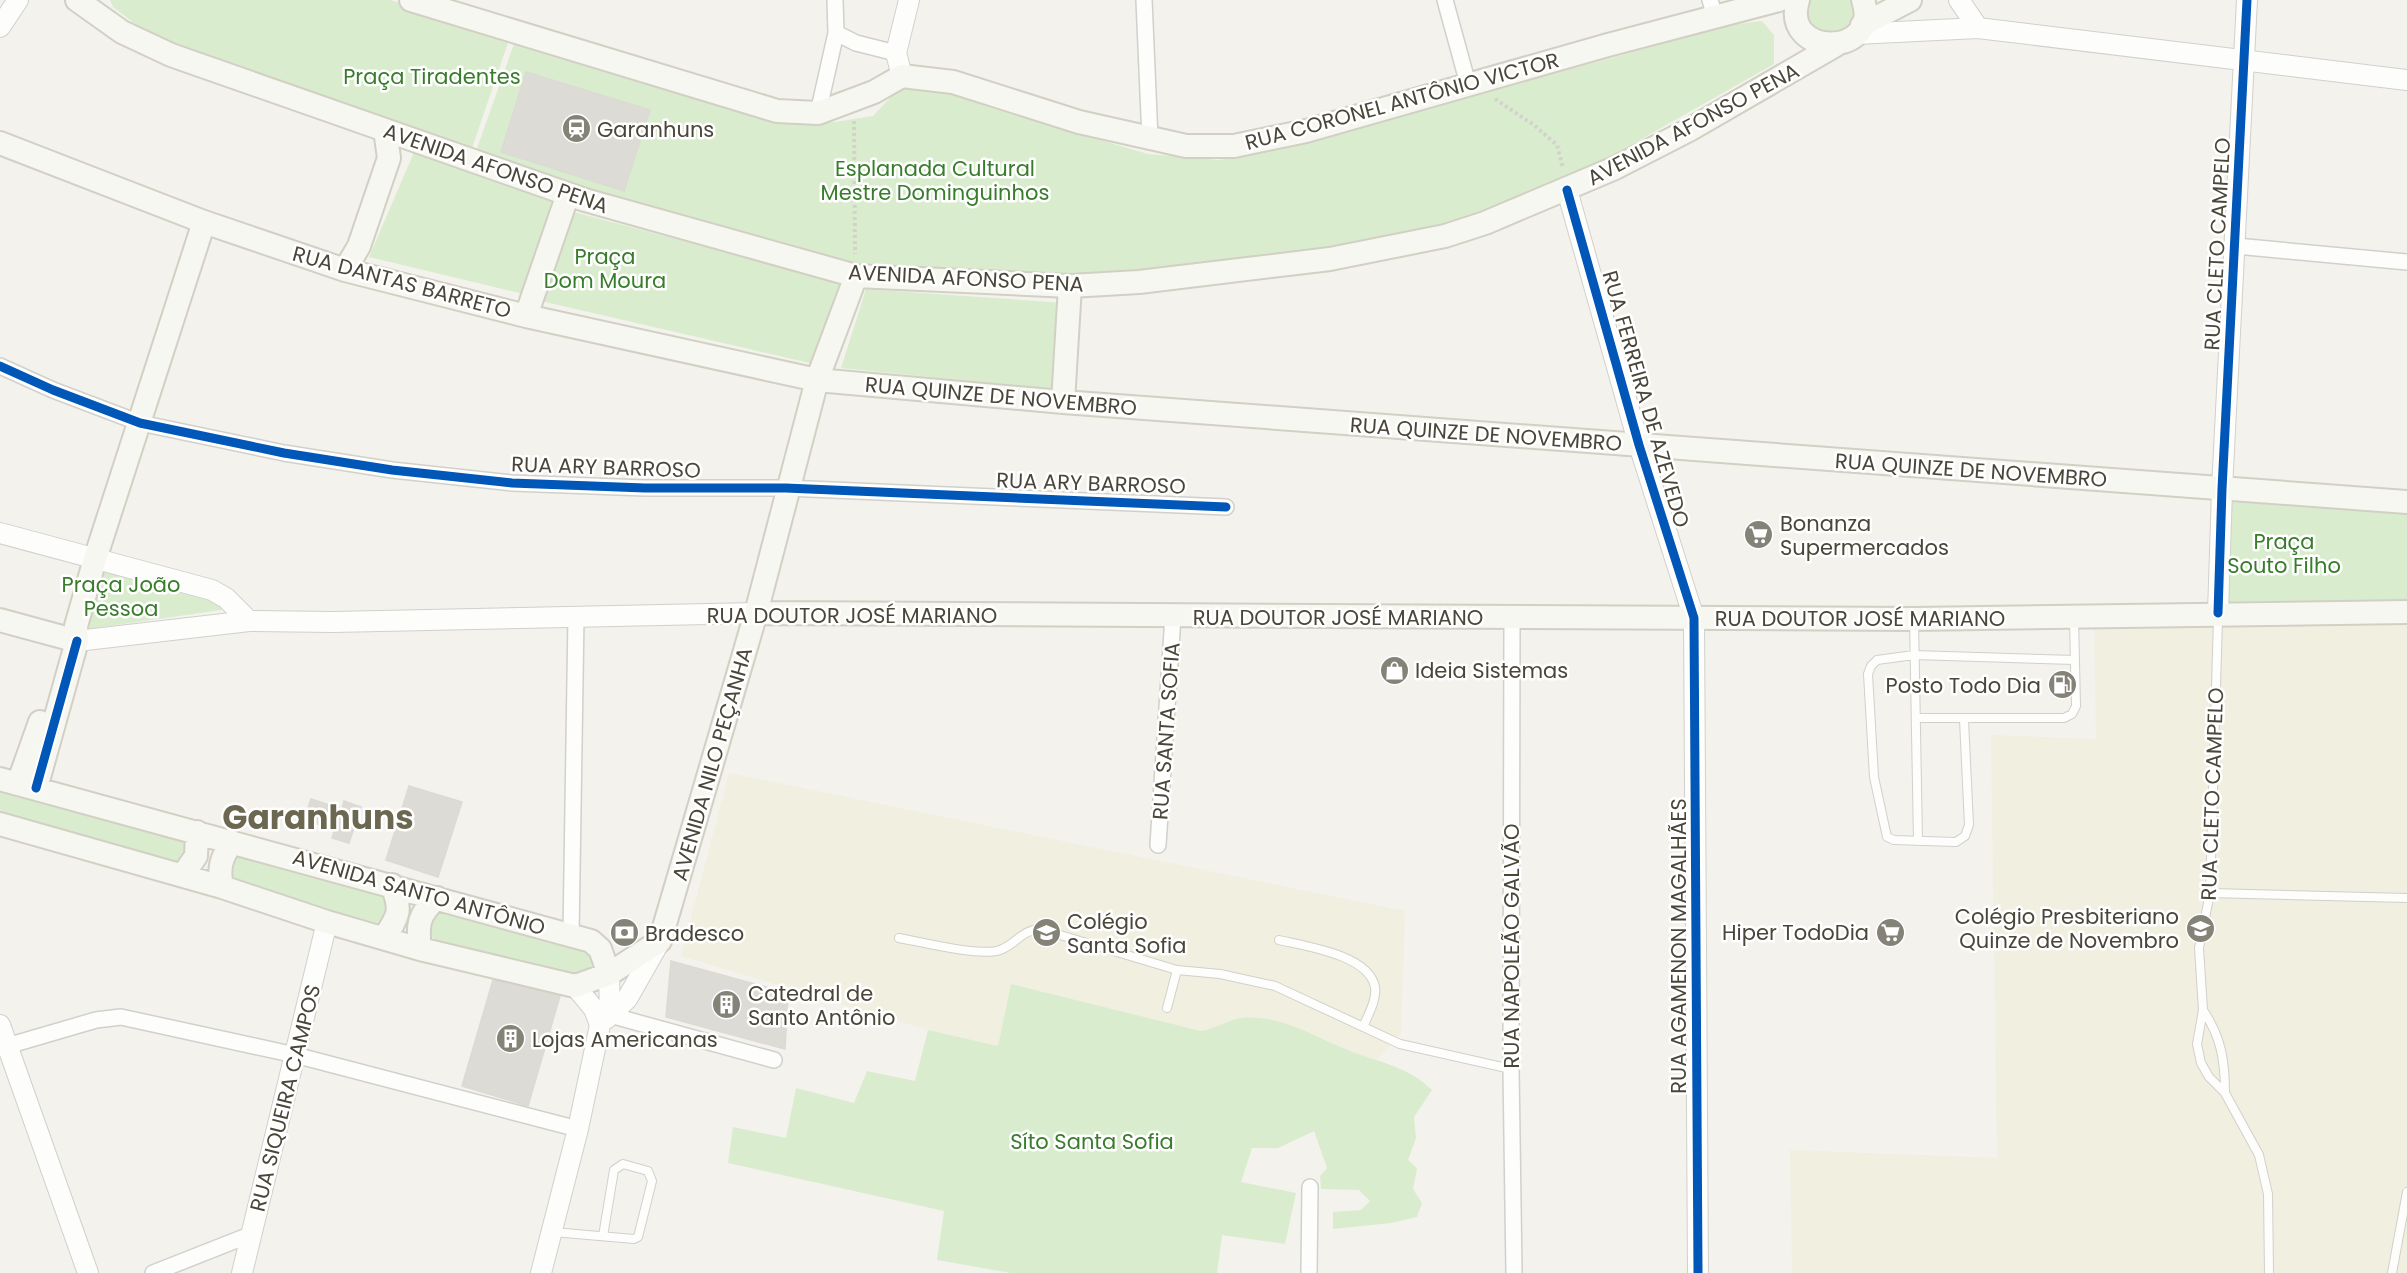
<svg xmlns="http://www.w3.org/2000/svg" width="2407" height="1273" font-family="Poppins,sans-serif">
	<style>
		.education { fill: #f0efe0 }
		.green { fill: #daecce }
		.building { fill: #dddbd5; stroke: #dbdad3; stroke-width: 1.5 }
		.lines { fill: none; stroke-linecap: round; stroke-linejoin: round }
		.service-casing { stroke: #d1d0cb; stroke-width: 10 }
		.minor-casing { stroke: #d1d0cb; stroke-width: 18 }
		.tertiary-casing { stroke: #d1d0cb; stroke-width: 22 }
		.secondary-casing { stroke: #d2d0c4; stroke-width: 26 }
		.path { stroke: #d3d2cc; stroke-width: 4; stroke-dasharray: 3 3; stroke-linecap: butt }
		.service { stroke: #fdfdfc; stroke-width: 8 }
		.minor { stroke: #fdfdfc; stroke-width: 15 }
		.tertiary { stroke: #fdfdfc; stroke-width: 20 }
		.secondary { stroke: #f7f7f1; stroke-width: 22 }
		.cycleway-casing { stroke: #fff; stroke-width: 13 }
		.cycleway { stroke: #0057b8; stroke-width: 9 }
		.labels { text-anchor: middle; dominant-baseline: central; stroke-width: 5; stroke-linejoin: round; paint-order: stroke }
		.park-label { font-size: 21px; fill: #397c2c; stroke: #fff }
		.street-label { font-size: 21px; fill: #4a4639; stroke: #fff }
		.poi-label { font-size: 21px; fill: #4a4639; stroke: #fff; text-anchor: start }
		.town-label { font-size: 33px; font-weight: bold; fill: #6c6750; stroke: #fff }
	</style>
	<rect width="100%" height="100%" fill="#f3f2ed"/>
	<path class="education" d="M2407,622V1273H1792L1790,1150L1997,1158L1991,735L2096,739L2094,624Z
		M729,773L1405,911L1401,1033L1377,1060L1238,1018L1221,1027L1201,1031L1011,984L998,1046L928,1030L681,956Z"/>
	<path class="green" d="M110,0H390L510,37L470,154L151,36L113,7Z
		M1806,0H1858L1860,11L1841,38L1809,28Z
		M1762,21L1774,35V64L1578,175L1450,224L1352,246L1151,276L860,267L582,193L475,154L515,41L777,117L835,122L873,116L902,85L956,88L985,106L1148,154L1219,160L1280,149L1731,25Z
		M415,150L557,200L524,294L369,257Z
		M570,211L839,282L818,365L541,301Z
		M866,289L1064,303L1051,389L841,368Z
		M2228,494L2407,507V607L2229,608Z
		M100,561L223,599L221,610L81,630Z
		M0,784L192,837L187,861L174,865L0,817Z
		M232,852L390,889L391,919L378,923L235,883L226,870Z
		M430,907L593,946L603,969L579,979L427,937Z
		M1011,984L1201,1031C1214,1029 1231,1019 1241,1018C1281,1014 1314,1037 1350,1051C1379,1062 1409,1067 1432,1090L1414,1117L1416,1138L1408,1160L1417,1168L1413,1189L1422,1203L1417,1217L1391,1223L1333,1229V1212L1361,1210L1370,1201L1359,1190L1321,1189L1320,1176L1327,1168L1314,1131L1278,1148H1252L1241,1182L1296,1193L1285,1244L1222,1235L1217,1273H1011L937,1260L944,1211L728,1163L733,1127L786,1138L796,1088L854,1103L867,1071L915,1081L928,1030L998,1046Z"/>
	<path class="building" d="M526,72L650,110L624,191L501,152Z
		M409,786L462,802L438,877L386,860Z
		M311,799L342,809L344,801L361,807L349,843L332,838L335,829L304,820Z
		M671,961L788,993L785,1049L666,1017Z
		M493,980L560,996L528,1106L462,1086Z"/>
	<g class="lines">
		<defs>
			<path id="service" d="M2218,618L2210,893L2199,948L2203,1010L2197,1044L2201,1063L2209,1077L2225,1093L2259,1155L2268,1194L2269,1273
				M1914,620L1918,841
				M1916,718H2064L2072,714L2076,706L2074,619
				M1964,720L1969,825L1965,836L1956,842L1894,840L1887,837L1874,777L1868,674L1871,666L1877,660L1914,655L2075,660
				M2210,893L2407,898
				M899,938C920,942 981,957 1000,950C1016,944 1022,930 1040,929L1177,970
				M1279,940C1305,946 1369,955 1375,987C1377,1000 1368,1015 1363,1027
				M1167,1008L1177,970L1220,974L1275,986L1400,1044L1511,1069
				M2203,1010C2221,1037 2225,1060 2225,1093
				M553,1232L634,1239L638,1237L652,1181L648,1171L623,1164L614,1170L603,1236
				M2392,1273L2407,1192"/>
			<path id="minor" d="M1144,0L1150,139
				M1445,0L1468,84
				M1710,0L1715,17
				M836,33L856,43L896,53
				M818,113L836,33L835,0
				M2236,246L2407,262
				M0,366L53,390L140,423L284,453L392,470L512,483L645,488H786L1226,507
				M1512,618L1511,1069L1514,1273
				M1158,845L1173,616
				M571,935L576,616
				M610,1015L774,1060
				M7,1046L96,1020L121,1017L295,1055L578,1129
				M153,1273L252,1234
				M1309,1273L1310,1187"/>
			<path id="tertiary" d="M1959,0L1978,28
				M0,27L18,0
				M1856,34L1978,28L2407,80
				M902,76L896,53L909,0
				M1567,190L1639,445L1694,618L1698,1273
				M0,533L212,590L226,598L249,621
				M2218,613L2222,489L2247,0
				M77,641L249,621L333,622L756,613
				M610,1015L627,999L660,941
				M606,1019L610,1015L609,974
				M0,1025L88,1273
				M242,1273L327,922
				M541,1273L578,1129L600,1025L594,1009L575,986"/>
			<path id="secondary" d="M77,0L122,32L171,55L585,200L856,276L1070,286L1139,282L1330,259L1445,236L1485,223L1615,168L1689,130L1836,45
				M411,0L777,111L818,113L874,92L902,76L953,82L1079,122L1186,146H1234L1306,131L1608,45L1779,0
				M1798,0C1780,59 1883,57 1863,0
				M1862,25L1910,0
				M0,143L204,222L345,270L526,316L817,380L1063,402L2407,502
				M345,270L359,246L389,158L385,130
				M526,316L568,194
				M1063,402L1070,286
				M756,613L1914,619L2407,612
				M0,620L77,641
				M0,779L591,941L600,949L609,974
				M18,784L40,722
				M36,788L77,641L76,626L95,559L204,222
				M0,824L222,887L327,922L420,949L575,986L609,974L660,941L756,613L817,380L856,276
				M183,875L196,856L197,832
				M222,887C218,868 221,858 232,842
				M384,938C399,915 402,911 392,885
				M420,949C417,926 418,914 437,898"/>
		</defs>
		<use href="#service" class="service-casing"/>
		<use href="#minor" class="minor-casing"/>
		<use href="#tertiary" class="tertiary-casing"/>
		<use href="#secondary" class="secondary-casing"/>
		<path class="path" d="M1495,99L1534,125L1557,145L1563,168
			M854,121L855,254"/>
		<use href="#service" class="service"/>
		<use href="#minor" class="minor"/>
		<use href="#tertiary" class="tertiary"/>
		<use href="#secondary" class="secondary"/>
		<defs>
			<path id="cycleway" d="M1567,190L1639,445L1694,618L1698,1273
				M0,366L53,390L140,423L284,453L392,470L512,483L645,488H786L1226,507
				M2218,613L2222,489L2247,0
				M36,788L77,641"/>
		</defs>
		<use href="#cycleway" class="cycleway-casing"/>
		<use href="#cycleway" class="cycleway"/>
	</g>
	<defs>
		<symbol id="station-disc" viewBox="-11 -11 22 22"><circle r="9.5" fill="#858278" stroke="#fff"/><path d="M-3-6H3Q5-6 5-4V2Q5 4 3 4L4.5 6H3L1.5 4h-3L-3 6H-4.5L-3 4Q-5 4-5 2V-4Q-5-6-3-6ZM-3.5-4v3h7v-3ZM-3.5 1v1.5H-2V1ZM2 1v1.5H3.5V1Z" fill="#fff"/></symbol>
		<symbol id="supermarket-disc" viewBox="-11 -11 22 22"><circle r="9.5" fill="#858278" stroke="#fff"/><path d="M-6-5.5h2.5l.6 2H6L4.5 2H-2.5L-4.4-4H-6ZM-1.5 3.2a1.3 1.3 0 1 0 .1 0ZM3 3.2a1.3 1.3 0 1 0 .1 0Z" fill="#fff"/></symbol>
		<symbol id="shop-disc" viewBox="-11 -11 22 22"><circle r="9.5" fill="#858278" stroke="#fff"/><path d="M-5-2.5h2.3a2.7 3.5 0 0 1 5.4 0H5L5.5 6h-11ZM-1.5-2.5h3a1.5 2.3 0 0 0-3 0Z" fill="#fff"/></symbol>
		<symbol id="fuel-disc" viewBox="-11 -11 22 22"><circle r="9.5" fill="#858278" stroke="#fff"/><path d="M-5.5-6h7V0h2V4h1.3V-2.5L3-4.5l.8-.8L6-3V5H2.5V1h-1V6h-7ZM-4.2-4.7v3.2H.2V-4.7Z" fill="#fff"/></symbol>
		<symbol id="school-disc" viewBox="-11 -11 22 22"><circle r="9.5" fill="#858278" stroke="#fff"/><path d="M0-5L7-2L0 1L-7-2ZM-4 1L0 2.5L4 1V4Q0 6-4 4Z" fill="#fff"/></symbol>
		<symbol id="bank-disc" viewBox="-11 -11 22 22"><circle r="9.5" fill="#858278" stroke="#fff"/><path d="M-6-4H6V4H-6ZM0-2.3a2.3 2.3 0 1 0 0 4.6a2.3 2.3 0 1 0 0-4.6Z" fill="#fff"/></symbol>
		<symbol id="building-disc" viewBox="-11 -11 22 22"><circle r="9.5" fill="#858278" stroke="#fff"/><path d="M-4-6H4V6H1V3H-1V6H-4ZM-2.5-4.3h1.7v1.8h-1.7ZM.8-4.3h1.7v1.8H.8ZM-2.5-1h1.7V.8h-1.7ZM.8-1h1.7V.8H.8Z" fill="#fff"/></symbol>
	</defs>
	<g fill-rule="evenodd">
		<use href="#station-disc" x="560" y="112" width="33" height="33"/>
		<use href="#supermarket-disc" x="1742" y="518" width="33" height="33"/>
		<use href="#shop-disc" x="1378" y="654" width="33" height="33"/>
		<use href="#fuel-disc" x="2046" y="668" width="33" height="33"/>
		<use href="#school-disc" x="2184" y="912" width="33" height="33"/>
		<use href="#supermarket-disc" x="1874" y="916" width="33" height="33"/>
		<use href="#bank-disc" x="608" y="916" width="33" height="33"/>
		<use href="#school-disc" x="1030" y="916" width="33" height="33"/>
		<use href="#building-disc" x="710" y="988" width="33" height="33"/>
		<use href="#building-disc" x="494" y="1022" width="33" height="33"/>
	</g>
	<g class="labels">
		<g class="park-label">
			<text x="432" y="76">Praça Tiradentes</text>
			<text x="935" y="168">Esplanada Cultural<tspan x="935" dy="24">Mestre Dominguinhos</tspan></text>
			<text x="605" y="256">Praça<tspan x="605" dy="24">Dom Moura</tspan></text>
			<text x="2284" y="541">Praça<tspan x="2284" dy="24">Souto Filho</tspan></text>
			<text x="121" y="584">Praça João<tspan x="121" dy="24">Pessoa</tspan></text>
			<text x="1092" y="1141">Síto Santa Sofia</text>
		</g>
		<g class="street-label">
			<text transform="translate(1402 101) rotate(-15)">RUA CORONEL ANTÔNIO VICTOR</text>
			<text transform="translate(1693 124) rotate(-28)">AVENIDA AFONSO PENA</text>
			<text transform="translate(496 168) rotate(19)">AVENIDA AFONSO PENA</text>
			<text transform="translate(2217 244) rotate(-87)">RUA CLETO CAMPELO</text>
			<text transform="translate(966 278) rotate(3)">AVENIDA AFONSO PENA</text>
			<text transform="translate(402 282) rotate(15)">RUA DANTAS BARRETO</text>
			<text transform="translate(1001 396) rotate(5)">RUA QUINZE DE NOVEMBRO</text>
			<text transform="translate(1646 399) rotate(74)">RUA FERREIRA DE AZEVEDO</text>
			<text transform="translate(1486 434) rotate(4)">RUA QUINZE DE NOVEMBRO</text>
			<text transform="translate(606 467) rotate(2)">RUA ARY BARROSO</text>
			<text transform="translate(1971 470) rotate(4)">RUA QUINZE DE NOVEMBRO</text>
			<text transform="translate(1091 483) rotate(2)">RUA ARY BARROSO</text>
			<text x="852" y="615">RUA DOUTOR JOSÉ MARIANO</text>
			<text x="1338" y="617">RUA DOUTOR JOSÉ MARIANO</text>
			<text x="1860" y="618">RUA DOUTOR JOSÉ MARIANO</text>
			<text transform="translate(1166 731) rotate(-86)">RUA SANTA SOFIA</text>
			<text transform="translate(712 764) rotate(-74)">AVENIDA NILO PEÇANHA</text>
			<text transform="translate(2212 794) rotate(-88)">RUA CLETO CAMPELO</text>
			<text transform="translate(419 892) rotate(16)">AVENIDA SANTO ANTÔNIO</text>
			<text transform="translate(1511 946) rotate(-90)">RUA NAPOLEÃO GALVÃO</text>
			<text transform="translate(1678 946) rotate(-90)">RUA AGAMENON MAGALHÃES</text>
			<text transform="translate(285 1098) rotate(-76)">RUA SIQUEIRA CAMPOS</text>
		</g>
		<g class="poi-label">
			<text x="597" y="129">Garanhuns</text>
			<text x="1780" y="523">Bonanza<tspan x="1780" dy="24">Supermercados</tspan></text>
			<text x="1415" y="670">Ideia Sistemas</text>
			<text x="2041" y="685" text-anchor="end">Posto Todo Dia</text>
			<text x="2179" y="916" text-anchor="end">Colégio Presbiteriano<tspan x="2179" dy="24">Quinze de Novembro</tspan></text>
			<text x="1067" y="921">Colégio<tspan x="1067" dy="24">Santa Sofia</tspan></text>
			<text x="1869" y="932" text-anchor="end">Hiper TodoDia</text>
			<text x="645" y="933">Bradesco</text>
			<text x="748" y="993">Catedral de<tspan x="748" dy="24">Santo Antônio</tspan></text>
			<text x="532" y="1039">Lojas Americanas</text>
		</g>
		<g class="town-label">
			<text x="318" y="817">Garanhuns</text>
		</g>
	</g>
</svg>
